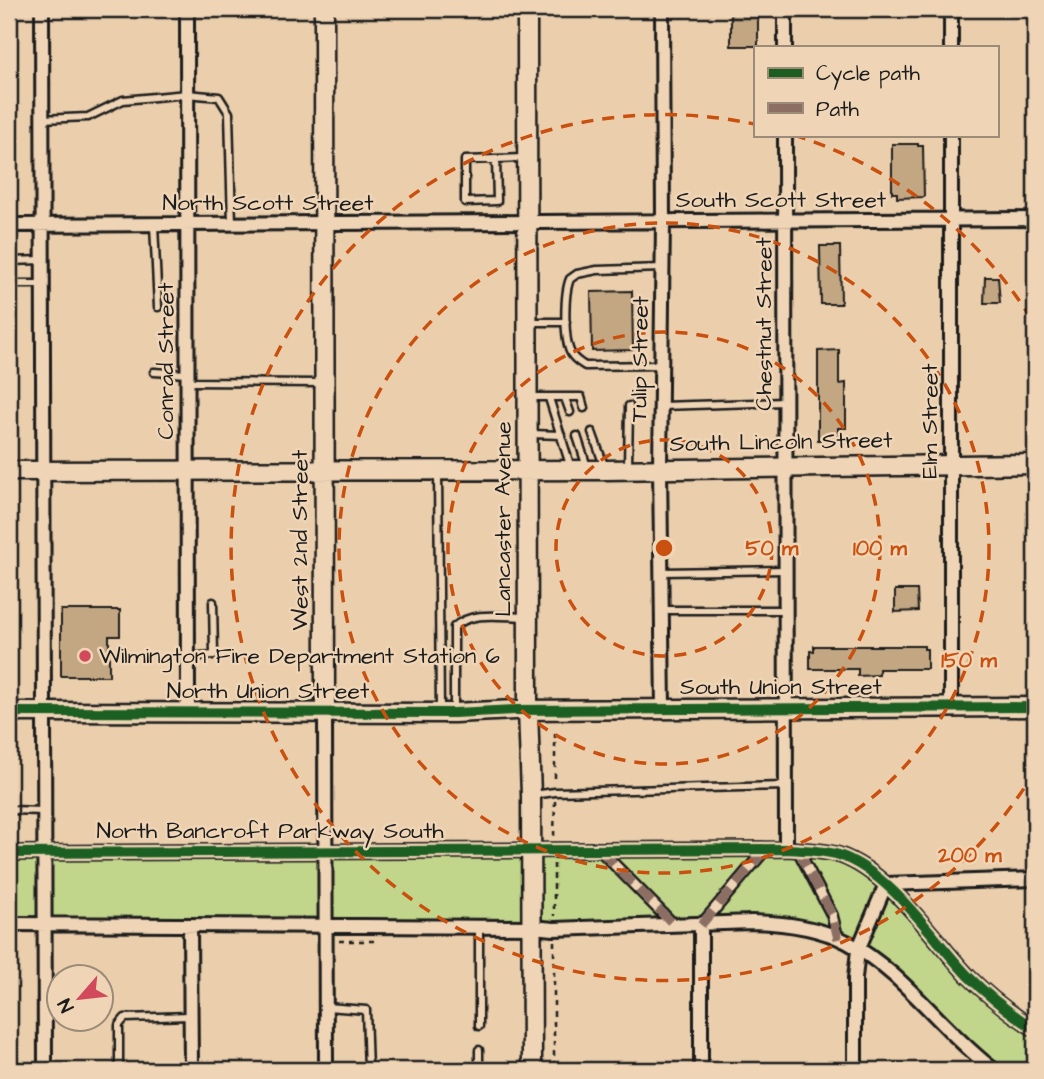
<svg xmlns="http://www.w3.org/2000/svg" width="1044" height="1079" font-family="'Architects Daughter',sans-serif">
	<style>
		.green { fill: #c2d68b; stroke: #6f7954; stroke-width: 2 }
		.building { fill: #c3a782; stroke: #1c1c1c; stroke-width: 2 }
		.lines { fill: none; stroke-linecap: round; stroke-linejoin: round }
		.service-casing { stroke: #1c1c1c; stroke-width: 11 }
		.pedestrian-casing { stroke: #1c1c1c; stroke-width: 14 }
		.minor-casing { stroke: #1c1c1c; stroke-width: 18 }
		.primary-casing { stroke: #1c1c1c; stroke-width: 23 }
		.path { stroke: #1c1c1c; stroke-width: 2.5; stroke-dasharray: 5 5; stroke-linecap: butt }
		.service { stroke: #efd5b6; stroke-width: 6 }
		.pedestrian { stroke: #efd5b6; stroke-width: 9 }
		.minor { stroke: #efd5b6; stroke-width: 12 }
		.primary { stroke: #efd5b6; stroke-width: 18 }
		.quiet { stroke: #8d6e63; stroke-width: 9; stroke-dasharray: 18 9; stroke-linecap: butt }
		.cycleway-casing { stroke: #efd5b6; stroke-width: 15 }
		.cycleway { stroke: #1b5e20; stroke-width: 10 }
		.ring { fill: none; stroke: #c9500e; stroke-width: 3.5; stroke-dasharray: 12 9 }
		.poi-dot { fill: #d1495b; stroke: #efd5b6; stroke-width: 2.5 }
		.labels { text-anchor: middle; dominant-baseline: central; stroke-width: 5; stroke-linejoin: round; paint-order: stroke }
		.street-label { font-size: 23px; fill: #1c1c1c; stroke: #efd5b6 }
		.poi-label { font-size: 23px; fill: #1c1c1c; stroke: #efd5b6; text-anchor: start }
		.centre { fill: #c9500e; stroke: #efd5b6; stroke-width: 3.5 }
		.ring-label { font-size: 21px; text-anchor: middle; font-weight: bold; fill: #c9500e; stroke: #efd5b6; stroke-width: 5; stroke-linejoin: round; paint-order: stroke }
	</style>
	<rect width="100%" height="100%" fill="#ebcfac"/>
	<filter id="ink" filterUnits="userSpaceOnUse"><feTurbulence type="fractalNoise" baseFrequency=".0143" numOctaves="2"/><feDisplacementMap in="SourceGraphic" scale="14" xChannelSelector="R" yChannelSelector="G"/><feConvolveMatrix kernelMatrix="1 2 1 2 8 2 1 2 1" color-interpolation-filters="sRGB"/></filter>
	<g filter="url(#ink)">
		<path class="green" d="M825,852L862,868L969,977L1035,1029V1070H994L888,970L822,933L726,923L9,924V853Z"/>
		<path class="building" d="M731,9H758V46H731Z
			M892,144H918V146H923L924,197L897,198V193H892Z
			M820,246H840L841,304H821Z
			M985,277H998L1000,303H984Z
			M632,291L633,350L592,351L591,292Z
			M839,350V384L846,383V428H838V440H818V351Z
			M895,590H917L918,611L895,612Z
			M61,610H120V636H109V676H61Z
			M814,646H924V649H927V669H879V675L858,676V669H810V651H814Z"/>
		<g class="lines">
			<defs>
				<path id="service" d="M42,119L88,117L123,100L187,94L219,97L229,113L232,224
					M496,159L497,201L465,202V160L525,158
					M154,225L158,307
					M9,261L43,260
					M9,284H42
					M530,322H566
					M661,365L585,366C580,363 575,360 572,355C563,342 564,293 570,279L577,274L597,270L663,268
					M154,372L187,374
					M187,382L323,383
					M531,397H581L584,408
					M549,398L571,468
					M565,398L570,412
					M661,406L785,402
					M592,432L605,468
					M531,434L561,435
					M577,436L587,467
					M628,467L629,406
					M438,473L440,711
					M662,572L786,570
					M662,610H786
					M188,657L214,655L213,602
					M454,712V627C473,610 502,617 526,617
					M533,795L555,792L786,786
					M9,810L44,811
					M479,927V1026
					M327,1007L366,1010L368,1070
					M119,1070V1025L125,1018L190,1016
					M479,1070V1050"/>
				<path id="pedestrian" d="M798,850L832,915L838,939
					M601,851L674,925
					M701,925L765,850"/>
				<path id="minor" d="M42,9L45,1070
					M187,9L188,712
					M662,9L663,222L660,468L663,709
					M785,9V47
					M951,9V47
					M785,135L786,849
					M951,135V708
					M9,225L1035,219
					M325,713L326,1070
					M9,853L786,849C803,850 823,850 839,855C891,873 931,937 968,976C988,996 1011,1014 1035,1029
					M9,924L532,927L554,929L752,922C785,923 818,927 847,942C905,973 942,1031 994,1070
					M190,925L191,1070
					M701,925V1070
					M855,1070V978L858,950L886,884L1035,879"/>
				<path id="primary" d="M324,9L325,713
					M527,9L528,710L531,795L532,1070
					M9,471L605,470L1035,464
					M9,712L454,713L515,710L1035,707"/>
			</defs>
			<use href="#service" class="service-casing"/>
			<use href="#pedestrian" class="pedestrian-casing"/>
			<use href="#minor" class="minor-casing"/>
			<use href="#primary" class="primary-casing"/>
			<path class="path" d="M555,733V783
				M554,836L555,801
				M554,864V916
				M339,941H378
				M554,941V1070"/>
			<use href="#service" class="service"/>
			<use href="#pedestrian" class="pedestrian"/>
			<use href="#minor" class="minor"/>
			<use href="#primary" class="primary"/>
			<path class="quiet" d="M798,850L832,915L838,939
				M601,851L674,925
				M701,925L765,850"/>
			<defs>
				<path id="cycleway" d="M9,712L454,713L515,710L1035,707
					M9,853L786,849C803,850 823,850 839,855C891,873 931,937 968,976C988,996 1011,1014 1035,1029"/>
			</defs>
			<use href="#cycleway" class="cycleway-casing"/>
			<use href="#cycleway" class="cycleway"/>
		</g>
	</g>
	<g class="ring">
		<circle cx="664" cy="548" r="108"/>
		<circle cx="664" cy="548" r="216"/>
		<circle cx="664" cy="548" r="325"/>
		<path d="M1035 771A433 433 0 1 1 754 124M794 135A433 433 0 0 1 1035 325"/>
	</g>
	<circle class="poi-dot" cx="85" cy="656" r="7"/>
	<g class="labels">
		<g class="street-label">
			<text x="781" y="200">South Scott Street</text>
			<text x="268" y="203">North Scott Street</text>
			<text transform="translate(764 324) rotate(-90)">Chestnut Street</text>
			<text transform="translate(640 359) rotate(-89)">Tulip Street</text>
			<text transform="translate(166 361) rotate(-90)">Conrad Street</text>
			<text transform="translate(930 421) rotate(-90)">Elm Street</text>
			<text transform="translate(781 442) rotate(-1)">South Lincoln Street</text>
			<text transform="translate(503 519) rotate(-90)">Lancaster Avenue</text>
			<text transform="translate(300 540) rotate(-90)">West 2nd Street</text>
			<text x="781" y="687">South Union Street</text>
			<text x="268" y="691">North Union Street</text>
			<text x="270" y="831">North Bancroft Parkway South</text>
		</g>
		<g class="poi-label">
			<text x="99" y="656">Wilmington Fire Department Station 6</text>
		</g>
	</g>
	<circle cx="664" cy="548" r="10" class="centre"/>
	<g class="ring-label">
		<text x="772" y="555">50 m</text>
		<text x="880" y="555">100 m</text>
		<text x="969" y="667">150 m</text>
		<text x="970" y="862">200 m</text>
	</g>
	<rect width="1044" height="1079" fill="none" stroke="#efd5b6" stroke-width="35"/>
	<rect x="18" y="18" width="1009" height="1044" fill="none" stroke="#1c1c1c" stroke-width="2.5" filter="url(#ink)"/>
	<rect x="754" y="46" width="245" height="91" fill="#efd5b6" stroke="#9b8b78" stroke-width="2"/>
	<rect x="768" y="68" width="35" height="10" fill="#1b5e20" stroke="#9b8b78" stroke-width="2"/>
	<text x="816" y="80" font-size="21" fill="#1c1c1c">Cycle path</text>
	<rect x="768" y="103" width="35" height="10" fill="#8d6e63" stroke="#9b8b78" stroke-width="2"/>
	<text x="816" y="116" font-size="21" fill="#1c1c1c">Path</text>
	<g transform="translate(80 998) rotate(242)"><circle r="33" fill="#efd5b6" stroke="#9b8b78" stroke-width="2"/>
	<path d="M0-5L12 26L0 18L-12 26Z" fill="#d1495b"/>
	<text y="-10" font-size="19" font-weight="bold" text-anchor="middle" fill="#1c1c1c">N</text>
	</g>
</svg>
